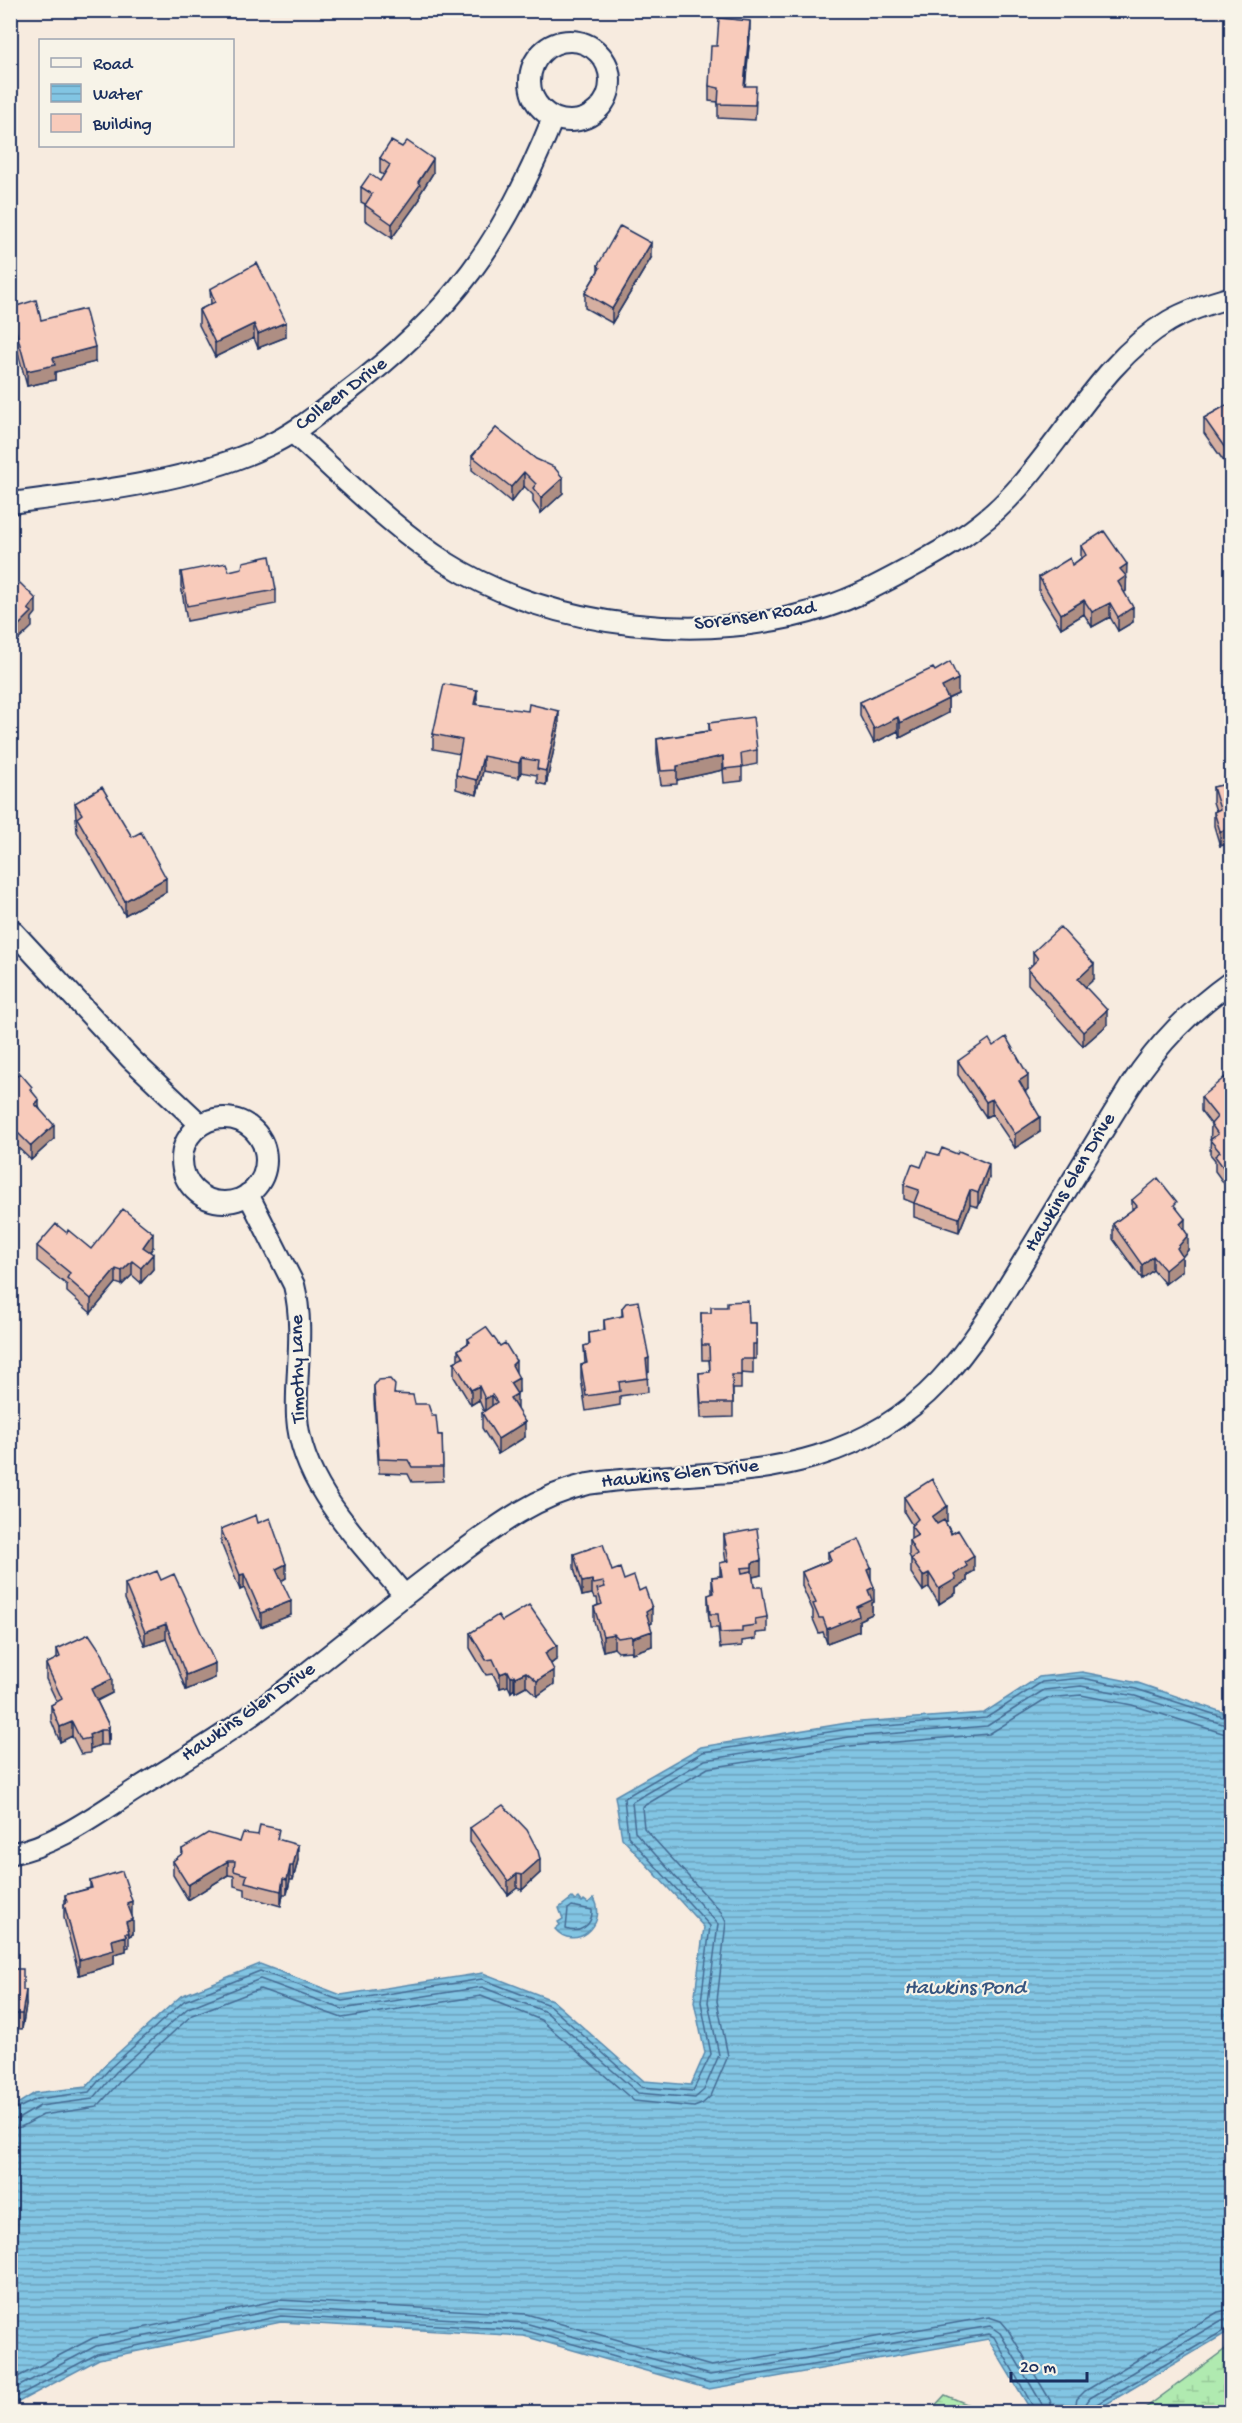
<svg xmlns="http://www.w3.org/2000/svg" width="1242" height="2423" font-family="'Gochi Hand',sans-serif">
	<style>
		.wetland { fill: url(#wetland-marsh); stroke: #668c87; stroke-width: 1.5 }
		.water { fill: url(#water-rules); stroke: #5989ae; stroke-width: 1.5 }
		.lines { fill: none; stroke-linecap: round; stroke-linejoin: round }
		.shore { stroke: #446b93; stroke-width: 1.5 }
		.minor-casing { stroke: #1b2f5e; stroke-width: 24 }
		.minor { stroke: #f7f3e8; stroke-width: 20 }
		.wall { fill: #d5afa1; stroke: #1b2f5e; stroke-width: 1.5 }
		.shaded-wall { fill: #ae8e83; stroke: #1b2f5e; stroke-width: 1.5 }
		.building { fill: #f8cbbb; stroke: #1b2f5e; stroke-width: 1.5 }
		.labels { text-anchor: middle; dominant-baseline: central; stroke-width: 4.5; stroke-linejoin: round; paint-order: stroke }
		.street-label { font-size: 20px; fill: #1b2f5e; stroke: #f7f3e8 }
		.water-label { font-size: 21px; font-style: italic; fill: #35547f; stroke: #f7f3e8 }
	</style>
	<defs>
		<pattern id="wetland-marsh" width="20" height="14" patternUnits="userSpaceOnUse" patternTransform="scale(1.5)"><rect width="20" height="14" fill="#b0eab0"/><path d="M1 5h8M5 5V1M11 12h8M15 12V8" fill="none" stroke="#97c99a"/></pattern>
		<pattern id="water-rules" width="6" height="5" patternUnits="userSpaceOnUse" patternTransform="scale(1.5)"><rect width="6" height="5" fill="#82c5e3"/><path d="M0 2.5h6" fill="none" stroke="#6aa0bb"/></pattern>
	</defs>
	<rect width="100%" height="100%" fill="#f7ebdf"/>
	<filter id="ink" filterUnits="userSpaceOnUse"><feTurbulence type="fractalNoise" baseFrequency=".0167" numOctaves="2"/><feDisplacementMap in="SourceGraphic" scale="12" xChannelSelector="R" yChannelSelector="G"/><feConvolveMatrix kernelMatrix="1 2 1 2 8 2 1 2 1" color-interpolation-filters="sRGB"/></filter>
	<g filter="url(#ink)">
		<path class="wetland" d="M1231,2345V2412H1140Z
			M945,2395L986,2412H929Z"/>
		<path class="water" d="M1082,1672L1138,1683L1231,1715V2330L1093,2412H1032L988,2339L709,2389L524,2336L281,2322L99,2359L11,2406V2108L35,2093L86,2087L107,2063L181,1996L260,1964L341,1995L483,1973L552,2000L644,2081L691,2085L705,2053L694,2002L704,1927L622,1838L615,1796L701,1747L847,1723L984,1713L1039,1677Z
			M572,1898L575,1901L579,1898L582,1902L584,1900L588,1903L594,1898C609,1926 574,1952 555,1929L560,1925L558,1922L563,1919L559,1908Z"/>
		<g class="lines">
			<path class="shore" d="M572,1906L592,1910C593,1926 579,1934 566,1929L568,1909Z
				M10,2112L37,2099L89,2092L111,2067L184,2001L260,1971L342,2001L482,1979L549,2005L641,2087L693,2091L711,2054L701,2002L710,1926L628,1836L624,1798L703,1752L848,1729L986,1718L1042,1682L1082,1678L1136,1689L1232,1720
				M10,2120L18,2119L40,2106L93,2099L116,2072L188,2008L260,1979L342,2009L482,1987L546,2012L638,2093L695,2098L704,2090L719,2055L708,2002L718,1924L635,1832L632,1802L705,1760L849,1737L987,1726L1044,1690L1081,1686L1135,1696L1232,1727
				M10,2129L21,2127L43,2115L97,2107L123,2078L192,2015L260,1989L342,2018L481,1996L541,2020L634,2101L694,2107L702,2104L711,2096L728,2056L717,2001L726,1922L721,1912L644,1828L642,1807L708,1768L850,1746L989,1734L1047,1698L1081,1695L1132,1705L1232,1736
				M10,2381L93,2338L279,2300L526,2314L711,2366L989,2317L1001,2321L1007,2328L1050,2400L1053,2412
				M10,2391L96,2346L280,2309L525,2323L710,2375L990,2326L1000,2333L1042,2404L1044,2412
				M10,2400L97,2354L281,2316L524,2330L710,2383L989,2334L994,2337L1036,2412
				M1074,2412L1077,2399L1085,2391L1218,2312L1232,2309
				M1083,2412L1085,2405L1090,2398L1222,2320L1232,2318
				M1091,2412L1095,2405L1232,2326"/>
			<defs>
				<path id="minor" d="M530 81a40 40 0 1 1 80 0a40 40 0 1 1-80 0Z
					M293,433C343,477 391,527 447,563C551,629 709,646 826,607C857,597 884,582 912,567C947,548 980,528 1008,499C1062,444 1102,360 1169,321C1188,310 1210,303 1232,297
					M10,503C90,493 195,481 267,446C296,433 320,412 346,393C452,313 504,241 553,118
					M10,928L131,1059L201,1125
					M182 1160a42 42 0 1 1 84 0a42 42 0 1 1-84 0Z
					M248,1194L294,1285C305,1329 295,1373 297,1417C301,1486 363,1544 404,1595
					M10,1854C57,1845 96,1815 135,1790C183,1760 234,1730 279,1695C334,1652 387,1608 443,1566C489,1532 531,1497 588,1484C663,1472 743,1479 817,1456C933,1421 975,1340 1034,1244C1066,1191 1098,1138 1131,1085C1159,1043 1190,1011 1232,981"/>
			</defs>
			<use href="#minor" class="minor-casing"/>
			<use href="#minor" class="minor"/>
		</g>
		<path class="wall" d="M750,35L745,86L756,100L755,120L718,118V102L709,101V86L717,46Z
			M380,158L433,173L420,194V199L392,238L365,220V204L361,202V187L380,181L384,175L380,173Z
			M651,258L612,323L585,308V293L598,271V265Z
			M210,289L286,337L258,348L254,338L215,357L199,325V310L211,304Z
			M10,308L41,320L95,362L55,372V380L27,386L10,323Z
			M1232,402V473L1204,433V418Z
			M496,428L563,493L541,513L533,502V495L524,486L511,502L472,470V456Z
			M1081,546L1127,578L1126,579V591L1124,592L1133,622L1118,631L1110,617L1092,627L1084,614L1061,628L1039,592V577L1072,565L1081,558Z
			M229,571L276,590V604L187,621L181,586V572Z
			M935,671L958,694L948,699V713L900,738L898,731L874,743L860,716V702Z
			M477,704L559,726L546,785L537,783V775L521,772L519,778L483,771L477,795L456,789V775L460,754L433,749V734Z
			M709,723L757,750V764L742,767V781L724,783L723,770L677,780V784L661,785L657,754V739L709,731Z
			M1232,783V856L1227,844L1220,846L1214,826V812L1216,811L1213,802V787Z
			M75,803L166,892L125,915L77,832Z
			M1033,952L1094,979L1085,987L1107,1025L1083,1046L1028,984V969L1033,964Z
			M993,1046L1028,1089L1025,1092L1040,1132L1015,1148L992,1114L986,1117L958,1075V1061Z
			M10,1066L17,1076L32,1092L54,1139L31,1160L11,1141L10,1142Z
			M1232,1085V1186L1228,1189L1215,1171V1160L1210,1154L1211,1124L1201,1111V1097Z
			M989,1178L978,1207L970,1205L959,1232L914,1217V1203L904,1199V1185Z
			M1132,1200L1177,1209L1185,1230L1188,1250L1182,1257V1271L1165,1284L1153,1270L1142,1279L1113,1239V1224L1132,1210Z
			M67,1233L91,1249L153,1247L150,1252L153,1269L141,1283L132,1275L122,1285L116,1283L91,1313L67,1292V1285L37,1261V1246Z
			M622,1308L649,1372L647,1373L648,1392L620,1396V1405L586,1411L581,1379V1365L585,1364L584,1346L589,1345V1333L604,1330V1320L622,1316Z
			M701,1313L749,1323H756V1359H753V1374L741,1373V1389H733V1417L701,1418L699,1373L710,1372L709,1360H702Z
			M468,1339L516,1373L519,1392L516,1393V1409L525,1437L498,1454L482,1428V1413L484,1412L479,1400L471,1405L454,1377V1362L458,1360V1350L468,1343Z
			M374,1386L395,1394L415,1404L438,1435H442L443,1481L412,1482L408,1474L379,1473L374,1400Z
			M904,1497L947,1521L945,1522L974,1571L967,1575V1581L956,1588V1593L939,1604L929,1587L923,1591L911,1573V1559L909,1555V1540L911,1539V1526L912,1525L904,1512Z
			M258,1523L286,1578L281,1581L291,1615L261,1627L244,1588L240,1590L221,1543V1529Z
			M724,1535L761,1575L753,1577L754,1587L767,1617V1632L756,1633V1639L742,1641V1646L720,1648L718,1628H710L708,1610V1595L712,1594V1577L720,1576V1563L726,1562L724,1549Z
			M828,1552L871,1580L874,1602L872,1603V1614L859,1620V1631L827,1643L823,1632L819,1633L813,1619V1611L802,1586V1572L828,1561Z
			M574,1554L612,1571L639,1591L652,1623L650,1624L652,1646L632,1653L631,1651L618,1652L614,1648L603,1651L594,1621V1607L598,1605L597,1598H594L592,1594L582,1596L574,1568Z
			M161,1580L215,1678L186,1690L166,1639L145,1646L125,1599V1584Z
			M470,1633L557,1659L551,1664L554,1684L537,1696L526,1686L515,1692L514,1689L511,1692L508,1686L500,1688L493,1674L486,1675L470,1648Z
			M57,1649L112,1693L97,1701L109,1726V1740L108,1741V1745H100L90,1749V1753L81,1754L72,1736L60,1742L51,1720V1705L57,1702L46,1679V1664L57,1659Z
			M470,1828L540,1873L522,1890L517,1888L508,1895L470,1842Z
			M279,1840L298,1860L293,1880H290L287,1894H283L281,1906L245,1896V1889L234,1886V1876L228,1875L188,1900L173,1875V1861L182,1854V1849L240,1842Z
			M90,1881L132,1916L133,1934L129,1936V1947L126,1948V1951L114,1954V1964L79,1975L64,1918V1904L65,1903V1895L90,1888Z
			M10,1969L23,1990L26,2005L22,2029L10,2028Z"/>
		<path class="shaded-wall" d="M750,21V35L744,100V86Z
			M433,159V173L420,194V199L392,238V224Z
			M651,243V258L612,323V309Z
			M286,322V337L258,348V334Z
			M254,324V338L215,357V343Z
			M95,347V362L55,372V380L27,386V371L53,358Z
			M524,472V486L511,502V487Z
			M563,478V493L541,513V498Z
			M1127,564L1126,591L1118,597V582L1120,569Z
			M36,599V613L32,618V627L10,648V634Z
			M1084,600V614L1061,628V614Z
			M1110,603V617L1092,627V612Z
			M1133,607V622L1118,631V617Z
			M958,679V694L942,701V687Z
			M477,690V705L474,704Z
			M948,699V713L900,738V723Z
			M559,711V726L546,785V771Z
			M898,717V731L874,743V729Z
			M483,756V771L477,795V780Z
			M723,756V770L677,780V766Z
			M521,758V772L519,778V763Z
			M1227,830V844L1220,846V831Z
			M166,878V892L125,915V901Z
			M1094,964V979L1078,994V979Z
			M1107,1010V1025L1083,1046V1032Z
			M1028,1075V1089L1019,1096V1081Z
			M992,1099V1114L986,1117V1102Z
			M39,1100V1115L35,1104Z
			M1040,1117V1132L1015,1148V1134Z
			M54,1125V1139L31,1160V1146Z
			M11,1126V1141L10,1142V1127Z
			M989,1164V1178L978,1207V1193Z
			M1232,1171V1186L1228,1189V1174Z
			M970,1190V1205L959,1232V1218Z
			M1185,1219V1234L1180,1224Z
			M153,1233V1247L143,1261V1247Z
			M1188,1235V1250L1182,1257V1271L1165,1284V1270L1177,1248Z
			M153,1254V1269L141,1283V1268Z
			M1153,1256V1270L1142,1279V1265Z
			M132,1261V1275L122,1285V1271Z
			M116,1269V1283L91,1313V1299Z
			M649,1358V1372L646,1374V1359Z
			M516,1361V1376L512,1365Z
			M519,1378V1392L510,1397V1383Z
			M479,1386V1400L471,1405V1390Z
			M517,1394V1409L510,1413V1398Z
			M492,1395V1410L485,1413V1399Z
			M525,1422V1437L498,1454V1439Z
			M947,1506V1521L932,1531V1517Z
			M974,1556V1571L967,1575V1581L956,1588V1593L939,1604V1589L954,1575L965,1562Z
			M761,1560V1575L752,1577V1581V1563Z
			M286,1564V1578L276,1584V1569Z
			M871,1567V1582L867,1569Z
			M929,1573V1587L923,1591V1576Z
			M244,1574V1588L240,1590V1575Z
			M592,1580V1594L582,1596V1582Z
			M874,1587V1602L872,1603V1614L859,1620V1631L827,1643V1629L857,1607L868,1590Z
			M291,1601V1615L261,1627V1613Z
			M652,1608V1623L646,1626V1612Z
			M166,1624V1639L145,1646V1632Z
			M652,1631V1646L632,1653V1638Z
			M614,1634V1648L603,1651V1636Z
			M557,1645V1659L545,1668V1653Z
			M215,1663V1678L186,1690V1675Z
			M554,1670V1684L537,1696V1681Z
			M508,1671V1686L500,1688V1674Z
			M526,1672V1686L515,1692V1677Z
			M514,1675V1689L511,1692V1677Z
			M112,1679V1693L91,1703V1689Z
			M72,1722V1736L60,1742V1727Z
			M109,1726V1740L108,1741L107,1727Z
			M100,1730V1745L90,1749L89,1735Z
			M14,1778V1793L10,1795V1780Z
			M298,1845V1860L293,1880V1866Z
			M540,1859V1873L522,1890V1875Z
			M228,1861V1875L188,1900V1885Z
			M290,1866V1880L287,1894V1880Z
			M517,1874V1888L508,1895V1881Z
			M283,1879V1894L281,1906V1891Z
			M132,1901V1916L127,1917V1903Z
			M133,1919V1934L129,1936L126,1922Z
			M126,1936V1951L114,1954V1964L79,1975V1960L112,1940Z
			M26,1990V2005L22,2029V2014Z"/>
		<path class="building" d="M719,18L750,21L744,86H756L755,105L718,104L719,88L709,86L711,46H717Z
			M391,141L402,147L407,141L433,159L418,182L420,185L392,224L365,205L372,194L361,187L370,174L380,181L390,165L380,158Z
			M620,226L651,243L612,309L585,293L600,268L598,265Z
			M257,263L286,322L258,334L254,324L215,343L199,310L215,302L210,289Z
			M36,300L41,320L85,309L95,347L53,358L55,365L27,371L10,308Z
			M1232,402V458L1204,418Z
			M496,428L536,459L554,467L563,478L541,498L533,488L536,484L524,472L511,487L472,456Z
			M1104,531L1127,564L1120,569L1126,576L1118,582L1133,607L1118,617L1110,603L1092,612L1084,600L1061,614L1039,577L1070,558L1072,565L1086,555L1081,546Z
			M270,556L276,590L187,606L181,572L226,563L229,571L242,568L243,562Z
			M20,583L36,599L28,609L32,612L10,634V592Z
			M950,662L958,679L942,687L948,699L900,723L898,717L874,729L860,702L933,668L935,671Z
			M444,684L477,690L474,704L528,711L529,704L559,711L546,771L537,769L538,761L521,758L519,763L483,756L477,780L456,775L462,740L433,734Z
			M753,717L757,750L741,753L742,767L724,769L723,756L677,766V770L661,771L657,739L710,731L709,723Z
			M1232,783V841L1227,830L1220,831L1214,812L1220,809L1213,787Z
			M102,787L132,837L141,832L166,878L125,901L77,818L82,814L75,803Z
			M1060,927L1094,964L1078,979L1107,1010L1083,1032L1028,969L1038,959L1033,952Z
			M1006,1037L1028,1075L1019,1081L1040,1117L1015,1134L992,1099L986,1102L958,1061L989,1039L993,1046Z
			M10,1066L17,1076L20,1073L32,1087L30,1089L39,1100L35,1104L54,1125L31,1146L11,1126L10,1127Z
			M1225,1077L1232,1085V1113L1230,1114L1232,1116V1171L1228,1174L1215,1156L1220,1152L1210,1140L1218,1134L1211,1124L1217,1117L1201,1097Z
			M942,1148L957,1154L959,1151L989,1164L978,1193L970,1190L959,1218L914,1203L919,1190L904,1185L912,1164L921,1167L927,1152L939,1155Z
			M1158,1178L1177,1202L1174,1205L1185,1219L1180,1224L1188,1235L1177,1248L1182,1256L1165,1270L1153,1256L1142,1265L1113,1224L1137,1206L1132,1200Z
			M123,1209L153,1233L143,1247L153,1254L141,1268L132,1261L122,1271L116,1269L91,1299L67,1278L70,1273L37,1246L56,1224L67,1233L68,1230L91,1249Z
			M638,1301L649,1358L646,1359L648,1378L619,1382L620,1391L586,1396L581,1365L587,1363L584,1346L590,1344L589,1333L605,1330L604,1320L623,1316L622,1308L626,1303Z
			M748,1301L749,1323H756V1344H753V1359H741V1375H732L733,1403H701L699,1373L710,1372L709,1345H702L701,1313H711V1307H727V1302Z
			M486,1327L500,1346L505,1343L516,1361L512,1365L519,1378L510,1383L517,1394L510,1398L525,1422L498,1439L482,1413L497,1402L492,1395L485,1399L479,1386L471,1390L454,1362L463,1358L458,1350L470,1342L468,1339Z
			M390,1379L395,1385L394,1394L413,1395L415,1404H428L432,1416H436L438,1435H442L443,1467H412L408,1460L379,1459L374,1386L378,1380Z
			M932,1479L947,1506L932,1517L937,1524L944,1520L951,1534L958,1530L974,1556L965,1562L967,1566L954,1575L956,1579L939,1589L929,1573L923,1576L911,1559L917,1555L909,1540L918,1535L911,1526L918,1519L904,1497Z
			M256,1515L258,1523L270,1518L286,1564L276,1569L291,1601L261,1613L244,1574L240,1575L221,1529Z
			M757,1529L761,1560L752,1563V1567L741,1568L742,1573L752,1571L754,1587H762L767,1617L755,1619L756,1625L742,1627V1632L720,1633L718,1614H710L708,1595L714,1593L712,1577L722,1576L720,1563L729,1561L724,1535Z
			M859,1539L871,1567L867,1569L874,1587L868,1590L872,1600L857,1607L859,1616L827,1629L823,1618H819L813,1604L816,1603L802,1572L831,1560L828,1552Z
			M603,1544L612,1571L620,1568L624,1580L634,1576L639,1591L645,1588L652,1608L646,1612L652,1631L632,1638L631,1636L618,1638L614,1634L603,1636L594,1607L602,1604L597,1589L605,1587L603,1582L594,1584L592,1580L582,1582L574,1554Z
			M157,1571L161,1580L174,1574L215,1663L186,1675L166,1624L145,1632L125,1584Z
			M529,1605L557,1645L545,1653L554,1670L537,1681L526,1672L515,1677L514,1675L511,1677L508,1671L500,1674L493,1659L486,1660L470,1633L498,1615L502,1621Z
			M89,1634L103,1655L112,1679L91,1689L109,1726L107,1727L108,1730H100L89,1735L90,1738L81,1740L72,1722L60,1727L51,1705L62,1699L46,1664L60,1657L57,1649Z
			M10,1772L14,1778L10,1780Z
			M503,1805L527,1830L538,1851L540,1859L522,1875L517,1874L508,1881L470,1828Z
			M260,1825L279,1829L277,1839L298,1845L293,1866H290L287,1880L283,1879L281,1891L245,1882L247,1875L234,1871L235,1861H228L188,1885L173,1861L183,1853L182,1849L208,1833L240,1842L243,1833L258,1835Z
			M122,1871L132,1901L127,1903L133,1919L126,1922L129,1933H125L126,1936L112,1940L114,1950L79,1960L64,1904L67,1902L65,1895L92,1888L90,1881Z
			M10,1969H23V1990H26L22,2014H10Z"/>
	</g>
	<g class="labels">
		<g class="street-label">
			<text transform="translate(342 395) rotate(-37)">Colleen Drive</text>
			<text transform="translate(755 617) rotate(-8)">Sorensen Road</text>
			<text transform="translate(1071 1183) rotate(-59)">Hawkins Glen Drive</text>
			<text transform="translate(299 1369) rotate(-91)">Timothy Lane</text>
			<text transform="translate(680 1475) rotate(-6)">Hawkins Glen Drive</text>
			<text transform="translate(249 1713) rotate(-35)">Hawkins Glen Drive</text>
		</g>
		<g class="water-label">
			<text x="965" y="1989">Hawkins Pond</text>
		</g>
	</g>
	<rect width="1242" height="2423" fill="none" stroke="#f7f3e8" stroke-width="36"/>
	<rect x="18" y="18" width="1206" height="2387" fill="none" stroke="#1b2f5e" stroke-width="2" filter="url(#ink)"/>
	<rect x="39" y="39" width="195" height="108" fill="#f7f3e8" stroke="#9fa5b1" stroke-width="1.5"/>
	<rect x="51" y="58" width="30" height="9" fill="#f7f3e8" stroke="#9fa5b1" stroke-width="1.5"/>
	<text x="93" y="69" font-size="18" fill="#1b2f5e">Road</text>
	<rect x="51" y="84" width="30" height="18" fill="url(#water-rules)" stroke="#9fa5b1" stroke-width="1.5"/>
	<text x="93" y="99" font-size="18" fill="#1b2f5e">Water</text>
	<rect x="51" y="114" width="30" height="18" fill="#f8cbbb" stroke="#9fa5b1" stroke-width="1.5"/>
	<text x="93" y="129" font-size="18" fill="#1b2f5e">Building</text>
	<path d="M1011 2372v9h76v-9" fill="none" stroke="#1b2f5e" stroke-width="3"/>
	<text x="1020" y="2372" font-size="18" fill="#1b2f5e" stroke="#f7f3e8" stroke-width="4.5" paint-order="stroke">20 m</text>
</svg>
